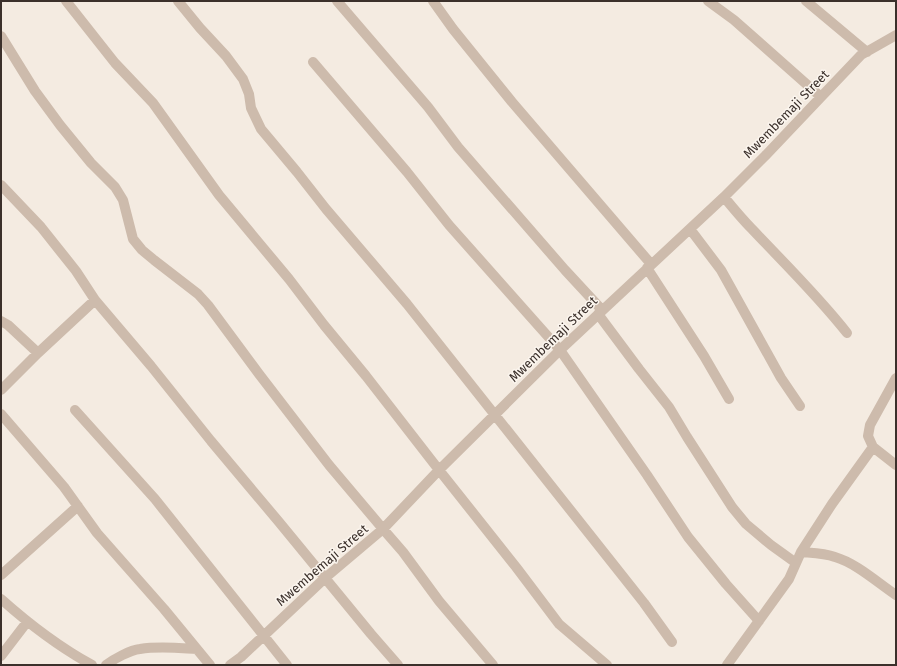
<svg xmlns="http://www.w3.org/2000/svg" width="897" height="666" font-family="'Fira Sans',sans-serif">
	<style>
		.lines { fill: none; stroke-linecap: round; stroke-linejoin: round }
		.minor { stroke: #cdbbac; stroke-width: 10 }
		.labels { text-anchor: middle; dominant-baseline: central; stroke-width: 3; stroke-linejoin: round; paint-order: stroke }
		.street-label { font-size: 13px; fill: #3b302b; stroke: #fbf5ee }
	</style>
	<rect width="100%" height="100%" fill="#f4ebe1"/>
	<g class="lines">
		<path class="minor" d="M66,1L115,63L153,103L219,195L289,279L324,325L366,376L439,470L516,567L559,624L607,665
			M178,1L200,28L226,56L243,79L249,94L251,108L261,129L297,172L326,209L407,304L644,603L672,642
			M337,1L428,107L458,147L565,270L602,310
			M433,1L453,29L512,102L651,264
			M708,1L734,20L821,97
			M806,1L867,52
			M1,36L35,91L60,125L91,163L115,187L123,200L133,239L142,250L154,260L198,294L208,305L259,374L329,465L383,529L403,552L439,601L493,665
			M313,62L407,172L449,225L560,350L647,475L688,537L726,584L759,621
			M1,185L41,227L76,271L95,300L151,366L211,441L279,522L371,634L398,665
			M724,197C733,208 742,219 752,229C784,263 818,296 847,333
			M690,229L721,270L781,378L800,406
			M647,268L704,356L729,399
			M598,314L639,369L669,407L687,437L732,507L746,524L771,545L796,563
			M1,321L8,325L38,353
			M896,378L870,425L868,436L873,447L896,465
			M1,390L38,353L95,300
			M75,410L155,499L287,665
			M1,414L64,487L97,533L164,609L210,665
			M801,552C813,553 824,553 835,557C856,563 878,583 896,595
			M1,575L78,506
			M1,599C29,624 59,647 92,665
			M1,656L27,622
			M106,665C114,659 130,650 140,649C159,646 178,648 197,649
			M230,665L241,657L325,578L383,529L439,470L560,350L724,197L765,156L821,97L861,55L896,35
			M727,665L789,579L801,552L832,504L873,447"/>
	</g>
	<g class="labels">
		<g class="street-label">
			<text transform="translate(786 114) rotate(-46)">Mwembemaji Street</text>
			<text transform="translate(553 339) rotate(-44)">Mwembemaji Street</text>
			<text transform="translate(322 565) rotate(-41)">Mwembemaji Street</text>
		</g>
	</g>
	<rect width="897" height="666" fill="none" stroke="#3b302b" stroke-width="4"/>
</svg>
